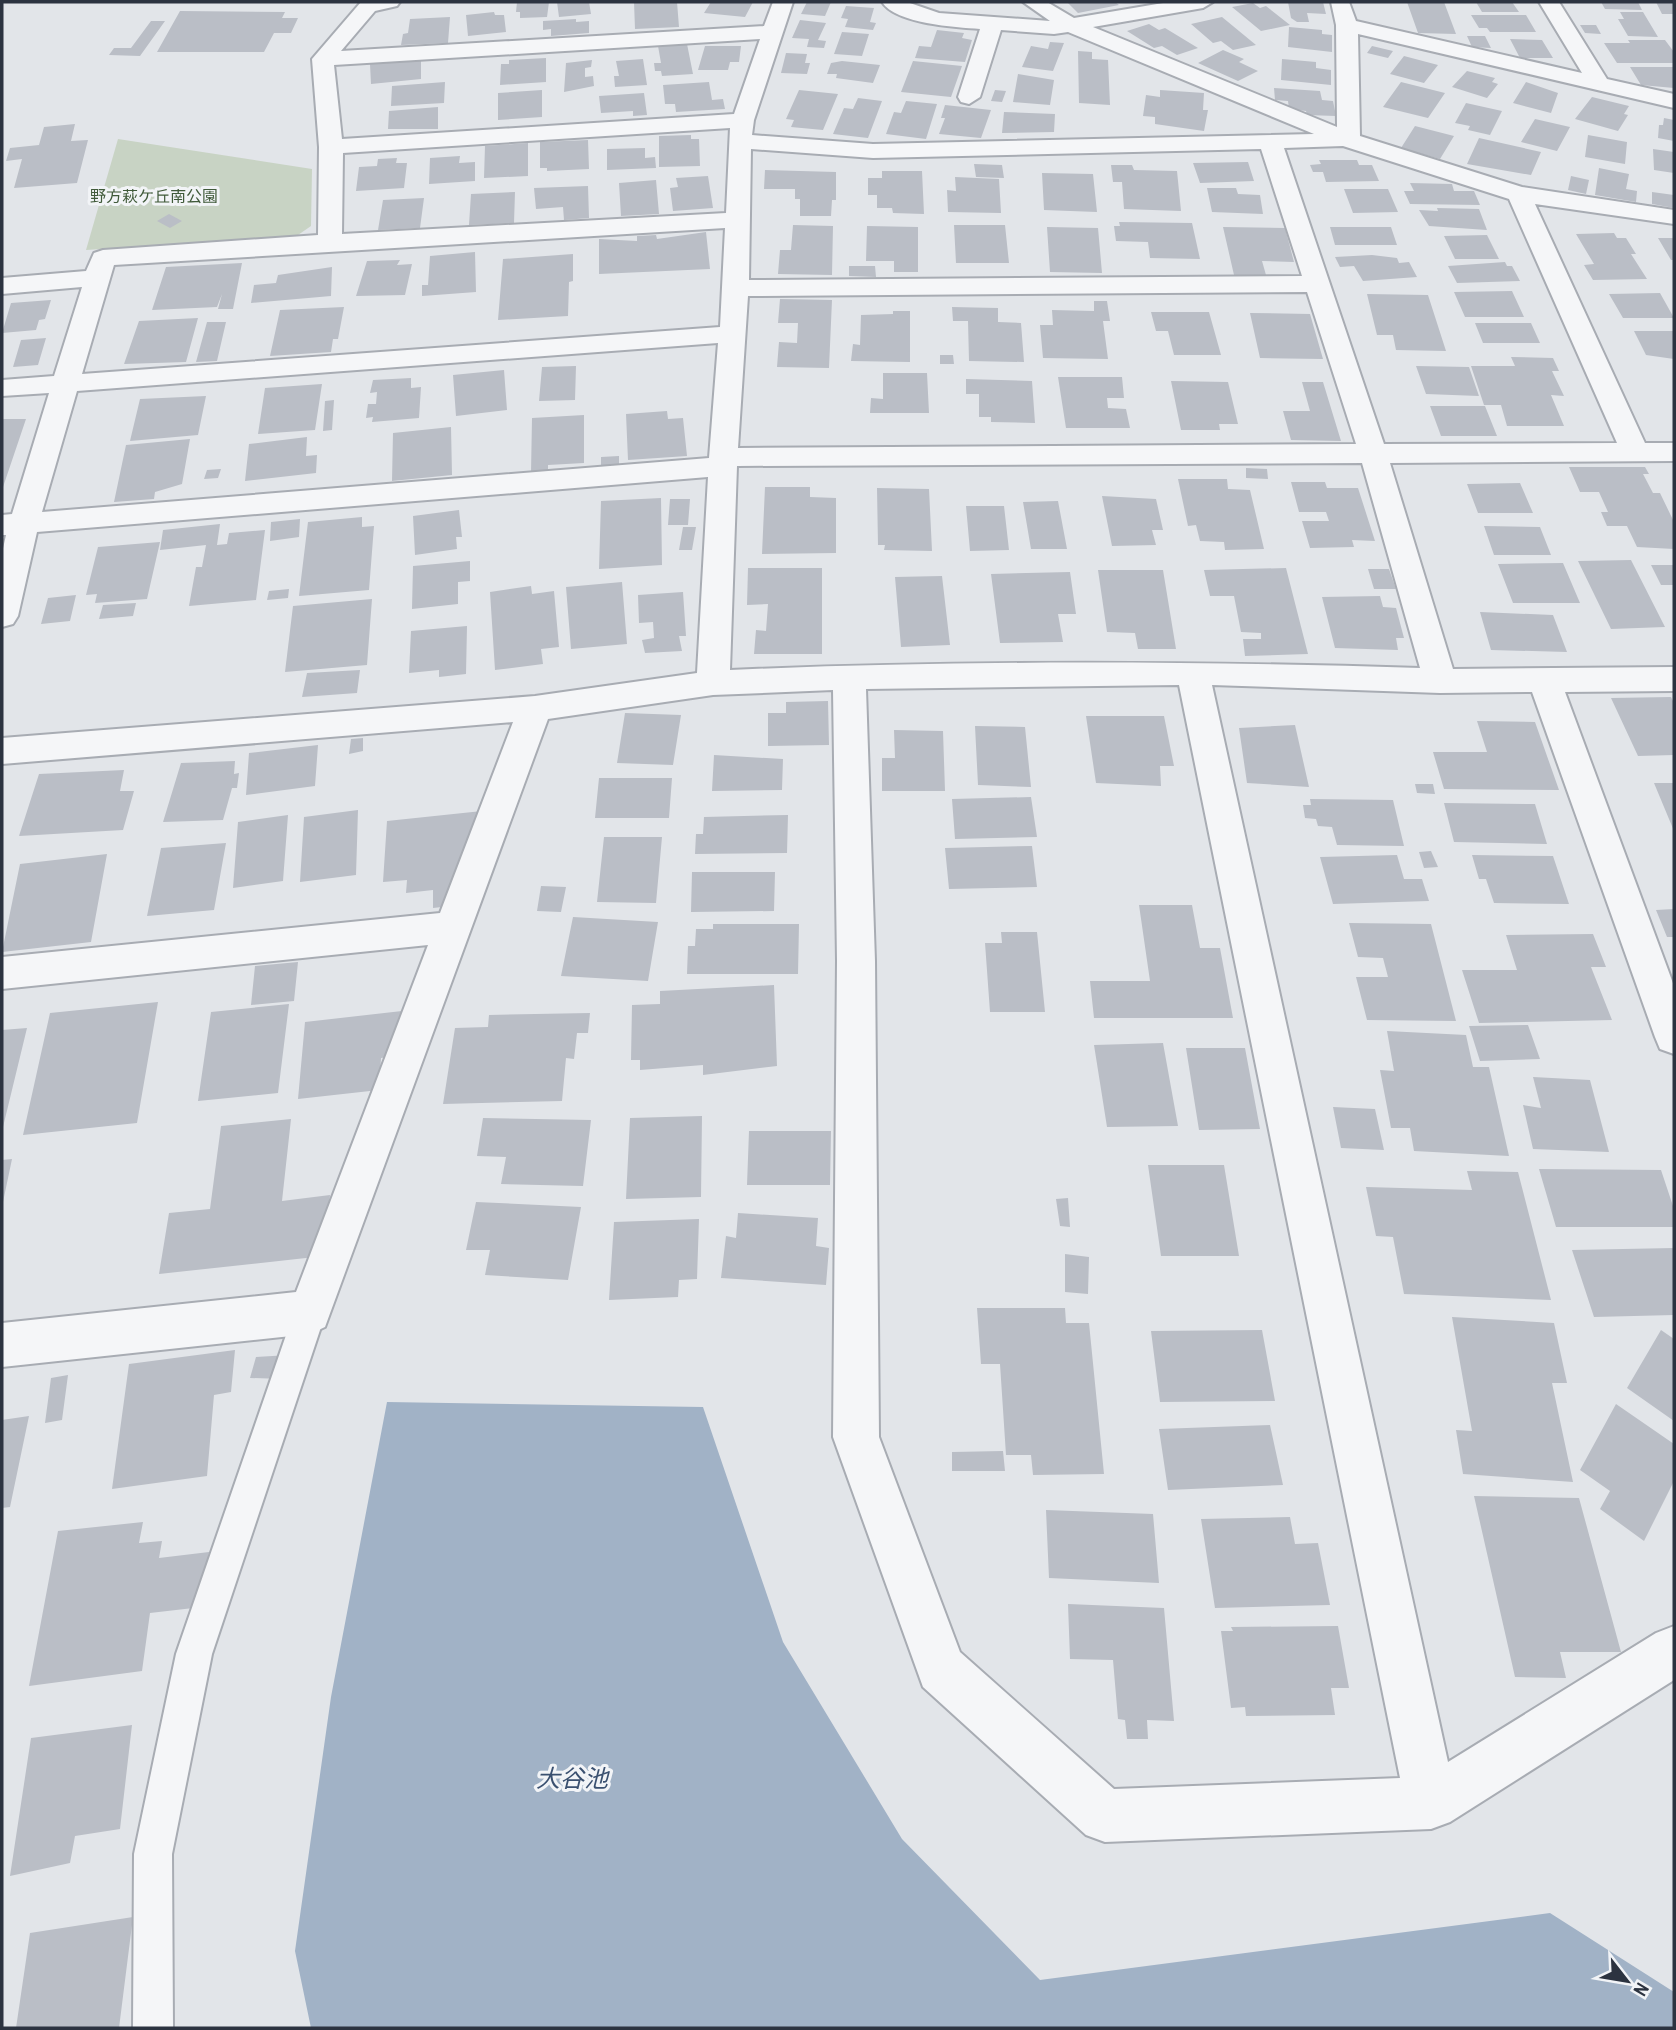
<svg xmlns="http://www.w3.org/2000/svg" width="1676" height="2030" font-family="'Archivo Narrow','Noto Sans JP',sans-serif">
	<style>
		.green { fill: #c8d3c4 }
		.water { fill: #a1b2c6 }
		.building { fill: #babec6 }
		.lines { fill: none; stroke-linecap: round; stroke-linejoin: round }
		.lane-casing { stroke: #a8acb3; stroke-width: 4 }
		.street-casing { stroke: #a8acb3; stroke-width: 4 }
		.lane { fill: #f5f6f8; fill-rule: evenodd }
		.street { fill: #f5f6f8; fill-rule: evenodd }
		.labels { text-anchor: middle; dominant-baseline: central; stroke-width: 6; stroke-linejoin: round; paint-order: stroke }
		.far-park-label { font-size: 16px; fill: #405a3a; stroke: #f2f4f7 }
		.near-water-label { font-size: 24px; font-style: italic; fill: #3a5070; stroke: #f2f4f7 }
	</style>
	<rect width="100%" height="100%" fill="#e2e5e9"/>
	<path class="green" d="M118,139L312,169L311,226L298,235L284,237L86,250Z"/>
	<path class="water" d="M387,1402L703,1407L783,1642L902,1839L1040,1980L1550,1913L1674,1992V2028H311L295,1951L331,1697Z"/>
	<path class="building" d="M517,2H549L547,17L520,18V12H516Z
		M557,2H589L591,14L559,17Z
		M634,2H677L679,27L635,29Z
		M711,2H753L745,17L704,13Z
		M807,2H831L825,16L801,14Z
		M1067,2H1115L1119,5L1078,13Z
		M1288,2H1323L1326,14L1307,13L1309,22H1297L1291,18Z
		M1407,2H1444L1456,34L1418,33Z
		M1476,2H1512L1519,12H1482Z
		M1601,2H1638L1642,10L1605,9Z
		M1656,2H1674V14H1662Z
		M1253,3L1260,8L1266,6L1290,25L1261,31L1232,7Z
		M846,6L874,8L870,22L876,23L873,30L845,27L848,19L841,18Z
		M180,11L285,12L282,18H298L291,33H274L264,52H157Z
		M494,12L495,15H504L506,32L468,36L466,15Z
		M1620,12H1643L1658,37L1628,36L1618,19H1624Z
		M1471,15H1526L1536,32H1490L1487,28H1479Z
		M450,17L448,43L401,45L403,34L408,33L410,19Z
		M1222,17L1256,45L1233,50L1221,41L1213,43L1191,24Z
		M576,19V22L589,21V33L551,36V29L543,30V21Z
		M800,20L826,23L818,40L826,41L824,48L807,47L809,39L792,38Z
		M151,21H165L140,56L109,55L114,48H131Z
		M1149,24L1159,30L1165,28L1198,48L1177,55L1162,46L1154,48L1127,31Z
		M1580,25H1596L1601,34L1585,33Z
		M1289,27L1322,30V34L1332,35V52L1288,47Z
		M937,30L964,33L962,38L972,40L965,62L915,58L919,46L931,47Z
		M842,32L869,34L862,56L834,54Z
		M1467,36H1485L1491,48L1472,47Z
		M1510,39L1542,40L1553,58H1520Z
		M1628,40H1665L1674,52V63H1617L1604,43H1630Z
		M1050,42L1064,43L1053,71L1022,67L1031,46L1048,49Z
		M687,44L693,74L662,76L661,71H655L654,63H661L658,46Z
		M705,46H741L739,62H730L728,70H698Z
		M1372,46L1393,51L1388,58L1367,53Z
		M1223,50L1244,59L1239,62L1258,71L1238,81L1198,63Z
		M1078,51L1092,52V59L1108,60L1110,105L1079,103Z
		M786,53L807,54L805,63H810L807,74L781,73Z
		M1404,56L1438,65L1424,83L1390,74Z
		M546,58V82L500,85L501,64H509V60Z
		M643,59L647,85L615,87L614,76H619L616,61Z
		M1282,59L1316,62V68L1331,70V85L1281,80Z
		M421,60V79L371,84L370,64Z
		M592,60L591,67L585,68V77L593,76L594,86L564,92L566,63Z
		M842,61L880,65L873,83L836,78L837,74H827L831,63Z
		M913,61L962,66L951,97L901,92Z
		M1630,67H1674V88L1641,85Z
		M1467,71L1495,78L1492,82L1498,84L1487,98L1452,87Z
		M1018,74L1054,80L1050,105L1013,102Z
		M445,82L444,103L391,106L392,86Z
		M709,82L712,100L723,99L725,109L676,112L675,104H665L663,85Z
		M1401,82L1445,93L1428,118L1383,107Z
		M1526,82L1558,93L1551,113L1513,103Z
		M1274,88L1320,91L1322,100L1333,101L1336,116L1307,115L1306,111L1289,109L1288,101L1275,100Z
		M542,90V117L498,120V93Z
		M799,90L838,94L823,130L791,127L794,120L786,119Z
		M995,90L1006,91L1002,102L991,101Z
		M1160,90L1204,93L1203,110H1208L1204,131L1155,124V117L1143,116L1146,95L1160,97Z
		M644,93L647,115L633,116V111L601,113L599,96Z
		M1592,97L1629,106L1624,114L1628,115L1618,131L1575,119Z
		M858,98L882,101L868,138L833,134L844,108L853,109Z
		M906,101L937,104L926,139L886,134L894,112L901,113Z
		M1466,103L1502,111L1490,135L1468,130L1470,126L1455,123Z
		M945,105L991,110L981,138L939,134L945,118H941Z
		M438,107V129H388L389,111Z
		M1004,112L1055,114L1054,132L1002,133Z
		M1664,118L1674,120V141L1658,138L1659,125H1663Z
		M1535,119L1570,127L1557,151L1521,142Z
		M75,124L71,141L88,140L77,183L14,188L22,159L6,161L10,148L39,145L44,127Z
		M1415,126L1454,136L1440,159L1401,148Z
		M691,135V139H699L700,166L659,167V136Z
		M1588,135L1627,142L1625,164L1585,157Z
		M1479,138L1541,152L1531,175L1467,164Z
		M588,140L589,169L547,171V168H540V142Z
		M528,143V176L484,178L485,146Z
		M645,148V158L655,157L656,168L607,170V149Z
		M1653,149L1674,152V173L1654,170Z
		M460,156L459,163L475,162V181L429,184L430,158Z
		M397,158L396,163H407L404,188L356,191L359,167L377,166L378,159Z
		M1319,160H1357L1359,165H1372L1379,181L1326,182L1323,172H1313L1310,165L1321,164Z
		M1248,162L1254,181L1200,183L1193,163Z
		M974,164L1002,165L1004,178L976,177Z
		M1111,165H1132L1134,170L1177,171L1181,211L1124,209L1122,182H1113Z
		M1599,168L1629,174L1626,189L1637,191L1636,202L1595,195Z
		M765,170L836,172V200H832L831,216H800V199H795V189H764Z
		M882,171H922L924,214L893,213L892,208H877V195H868V178H882Z
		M1042,173L1093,174L1097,212L1044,210Z
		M708,176L713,208L673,211L670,188L678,187L676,178Z
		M1571,176L1589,180L1586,194L1568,190Z
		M955,177L999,179L1001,213L948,212L947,190L956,191Z
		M656,180L659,214L621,216L619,183Z
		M1410,183L1452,184L1454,191H1474L1480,205L1410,204L1404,191H1414Z
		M588,186L589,218L564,220L563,207L536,209L534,188Z
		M1207,188H1236L1238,194L1260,195L1263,214L1212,212Z
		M1344,189H1388L1398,212L1353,213Z
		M515,192L514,223L469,225L471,194Z
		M1652,192L1674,195V208L1652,204Z
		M424,198L420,228L378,230L383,200Z
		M1437,208L1479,209L1487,230L1429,226L1419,210L1438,211Z
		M169,214L182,221L170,228L157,221Z
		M1119,222L1192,223L1200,259L1150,258L1148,242L1116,241L1114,226H1120Z
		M793,225L833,226L832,275L778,274L780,250H791Z
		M954,225H1005L1009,263H956Z
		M867,226L918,227V272H894V261H866Z
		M1047,227L1098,228L1102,273L1050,272Z
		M1223,227L1285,228L1294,262L1262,261L1266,275H1234Z
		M1330,227H1391L1397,245H1335Z
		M706,232L710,269L599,274V239L637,241V236L656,235L657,239Z
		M1614,233L1617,238H1626L1636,254H1631L1647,279L1593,280L1584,265L1594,264L1576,234Z
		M1487,235L1499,259H1455L1444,236Z
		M1658,238H1674V260H1671Z
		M475,252L476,292L422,296V285H428L430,256Z
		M573,254V281L569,282L568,316L498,320L503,259Z
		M1372,255L1397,258L1399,263L1409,262L1417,277L1363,281L1354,266L1340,267L1335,257Z
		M400,260L397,265L412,264L405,295L356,296L367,261Z
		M1505,262L1507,266H1512L1520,281L1457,283L1448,266Z
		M242,263L233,309H218L222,294L217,307L152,310L166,267Z
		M849,266H875L876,277L849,276Z
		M332,267L331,296L251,303L254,285L276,283L278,275Z
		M1512,291L1524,317H1465L1454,292Z
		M1660,293L1674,318H1623L1609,294Z
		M1367,294L1428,295L1446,351L1396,350L1393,335H1377Z
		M780,299L832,300L829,368L777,367L779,342L797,343L798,323H778Z
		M51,300L45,319L39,320L36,330L2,333L11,303Z
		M1094,301H1107L1110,321H1103L1108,359L1043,358L1040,325H1053L1052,310L1094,311Z
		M344,307L338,339H333L331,352L270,356L280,310Z
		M952,307L998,308V322L1021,323L1024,362L969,361L968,321H953Z
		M893,311H910V362L851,361L853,344L860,345L861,315L893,314Z
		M1151,312H1209L1221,355H1174L1168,331H1156Z
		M1250,313L1310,314L1323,359L1260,358Z
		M198,318L186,362L124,364L139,321Z
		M207,322H226L217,361L196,362Z
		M1475,323H1531L1540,343H1483Z
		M1634,331H1673L1674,359L1646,355Z
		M46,338L38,365L13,367L21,340Z
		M940,355H953L954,364H940Z
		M1511,357L1553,358L1559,371H1552L1564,396L1551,395L1564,426H1507L1501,405H1484L1471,366H1515Z
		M576,366L575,400L539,401L542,367Z
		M1416,366L1469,367L1479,396L1426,394Z
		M504,370L507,410L456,416L453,375Z
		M883,373H927L929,413H870L871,398L883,399Z
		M1058,377H1122L1124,398H1107L1108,408L1126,409L1130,428H1066Z
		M411,378V388L421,387L419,418L372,422L373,417L366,418L368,404H376L377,392L370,393L373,380Z
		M966,379L1032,381L1035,423L991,422V417H979V394H966Z
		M1171,381L1228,382L1238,424H1219L1220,430H1181Z
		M1302,382H1323L1341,441L1291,440L1283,411H1310Z
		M322,384L315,430L258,434L265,388Z
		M206,396L198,435L130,441L140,399Z
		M334,400L332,430L323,431L325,401Z
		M1430,406H1485L1497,436H1441Z
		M667,411L668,419L683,418L687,456L628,460L626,414Z
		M584,415V463L548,465V472L531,473L532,418Z
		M2,419H26L2,490Z
		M451,427L452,475L392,481L393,433Z
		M307,437L306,456L317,455L316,473L245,481L249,444Z
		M190,439L182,484L155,492L154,499L114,502L126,445Z
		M619,456V465L601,466V457Z
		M1569,467H1645L1649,474H1643L1653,493H1660L1674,522V549L1637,547L1627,526H1607L1601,512H1608L1599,492H1580Z
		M1246,468L1267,469L1268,479L1246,478Z
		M221,469L218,478L204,479L207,470Z
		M1178,479H1227L1228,489L1250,490L1264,549L1225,550L1224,542L1200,541L1196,525L1188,526Z
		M1291,482H1325L1327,488H1358L1375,541L1352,540L1354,547L1310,548L1302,521H1329L1326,512H1299Z
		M1520,483L1533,513H1478L1467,484Z
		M765,487H810V497L836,498V553L762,554Z
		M877,488L929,489L932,551L884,550L885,545H878Z
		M1102,496L1156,499L1163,530H1152L1156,545L1112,546Z
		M661,498L662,565L599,569L601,501Z
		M670,499H690L688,525H668Z
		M1058,501L1067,549H1031L1023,502Z
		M966,506H1004L1009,550L970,551Z
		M459,510L462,537H456L457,549L415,555L413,516Z
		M362,517V527L374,526L369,590L299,596L308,522Z
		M300,519L299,537L270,541L271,522Z
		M220,524L217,545L227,544L229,533L265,530L256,600L189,606L196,567H202L206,545L160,550L163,530Z
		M1484,526L1540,527L1551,555H1494Z
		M683,527H696L692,550H679Z
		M160,542L147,599L95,603L97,594L86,595L98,547Z
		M1631,560L1632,562L1665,627L1611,629L1578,561Z
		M470,561V581L458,582V604L412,609L413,566Z
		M1563,563L1580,603H1513L1498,564Z
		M1651,565H1674V585H1661Z
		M748,568H822V654H754L756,630L766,631L768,604L747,605Z
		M1286,568L1308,654L1245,656L1243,639H1261V633L1241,632L1234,596H1210L1204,570Z
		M1368,569H1389L1396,589H1374Z
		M1098,570H1163L1176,649H1138L1135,633L1107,632Z
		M1070,572L1076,614H1058L1063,642L1000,643L991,574Z
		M942,576L950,645L901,647L895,577Z
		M622,582L627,644L571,649L566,587Z
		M531,586L532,594L554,591L559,647L541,649L543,664L495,670L490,592Z
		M289,589L288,598L267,600L269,591Z
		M683,592L686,636H679L682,651L645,653L642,640L654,638L653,622L639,623L638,595Z
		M76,595L70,621L41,624L48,598Z
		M1380,596L1383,607L1396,608L1404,638H1396L1398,650L1335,648L1322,597Z
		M372,599L367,665L285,672L293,606Z
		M136,603L133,616L99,619L103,605Z
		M1480,612L1553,615L1567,652L1491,650Z
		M467,626L466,674L439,677V670L409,673L411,631Z
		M360,670L357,693L302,697L307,673Z
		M1671,697L1674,703V755L1638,756L1611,698Z
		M828,701L829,745L768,746V713H786V702Z
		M625,713L681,715L673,765L617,763Z
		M1086,716H1164L1174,766H1160L1161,786L1096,783Z
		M1477,721L1535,722L1559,790L1444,789L1433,752H1487Z
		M1295,725L1309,787L1247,783L1239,728Z
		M975,726L1025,727L1031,787L978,785Z
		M894,730L943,731L945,791H882V758H895Z
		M363,738V751L349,754L351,739Z
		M318,745L315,786L246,795L249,753Z
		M714,755L783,759L782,790L712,791Z
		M235,761L234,774L239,773L237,788H232L223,820L163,822L181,763Z
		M124,770L120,791H134L123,830L19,836L39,774Z
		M599,778H672L669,818H595Z
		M1654,783H1674V831Z
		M1415,784H1433L1435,794L1417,793Z
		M1031,797L1037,837L955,839L952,799Z
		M1310,799L1393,800L1404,846L1337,845L1332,827L1318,826L1316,819L1305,818L1303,805H1311Z
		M1444,803L1535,804L1547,844L1454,842Z
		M358,810L356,875L300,882L304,817Z
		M482,811L451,906L433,908V890L406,893L407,880L383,882L387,821Z
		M288,815L283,881L233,888L238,822Z
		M788,815L787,853L695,854L696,834H703L704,817Z
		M604,837H662L656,903L597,902Z
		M226,843L214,910L147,916L161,848Z
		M1032,846L1037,887L949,889L945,848Z
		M1431,851L1438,867L1424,868L1419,852Z
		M107,854L91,942L2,952L20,864Z
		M1397,855L1404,879H1422L1429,901L1333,904L1320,857Z
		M1472,855L1553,856L1569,904L1494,903L1486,879H1479Z
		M692,872H775L774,911L691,912Z
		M541,886L566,887L561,912L537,911Z
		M1139,905H1192L1200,948H1220L1233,1018H1094L1090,981H1150Z
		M1674,909V937H1667L1656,910Z
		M573,917L658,922L648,981L561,976Z
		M1349,923L1431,924L1456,1021L1367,1020L1356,977H1388L1383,958L1358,957Z
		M713,924H799L798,974H687L688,946H695L696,929H713Z
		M1001,932H1037L1045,1012H990L985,943H1002Z
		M1593,934L1606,967H1591L1612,1020L1479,1023L1462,970H1517L1506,935Z
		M298,962L294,1001L251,1005L255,966Z
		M774,985L777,1066L703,1075V1065L640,1070V1060H631L632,1005L660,1004V991Z
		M158,1002L137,1123L23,1135L50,1013Z
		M289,1004L278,1093L198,1101L211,1012Z
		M402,1011L400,1056L381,1058L379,1090L298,1099L305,1022Z
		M590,1013L588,1033H577L574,1059L566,1058L562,1101L443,1104L455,1028L488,1027L489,1015Z
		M1528,1025L1540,1059L1480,1061L1469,1026Z
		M27,1028L3,1127H2V1030Z
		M1387,1031L1466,1035L1473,1067H1489L1509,1156L1414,1151L1410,1128H1391L1380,1070L1394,1071Z
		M1163,1043L1178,1126L1107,1127L1094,1045Z
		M1186,1048H1245L1260,1129L1199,1130Z
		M1533,1077L1590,1080L1609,1152L1533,1149L1523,1105L1541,1108Z
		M1333,1107L1375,1109L1384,1150L1341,1148Z
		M702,1116L701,1197L626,1199L630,1118Z
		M483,1118L591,1120L583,1186L501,1184L506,1157L477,1156Z
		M291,1119L282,1201L330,1195L324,1256L159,1274L169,1213L210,1209L221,1126Z
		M749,1131H831L830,1185H747Z
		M12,1159L3,1202L2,1201V1160Z
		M1148,1165H1224L1239,1256H1161Z
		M1539,1169L1661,1170L1674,1209V1227H1556Z
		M1467,1171L1518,1172L1551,1300L1404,1294L1393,1237L1376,1236L1366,1187L1472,1190Z
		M1068,1198L1070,1227L1060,1226L1056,1199Z
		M476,1202L581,1207L568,1280L485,1275L490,1250H466Z
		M738,1213L818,1218L816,1246L829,1248L826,1285L721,1278L726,1236L736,1238Z
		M699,1219L697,1279L679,1280L678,1297L609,1300L614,1222Z
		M1674,1248V1315L1594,1317L1572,1250Z
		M1065,1254L1089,1257L1088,1294L1065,1292Z
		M977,1308H1065L1066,1323H1089L1104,1474L1033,1475L1031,1455H1006L1000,1364H981Z
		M1452,1317L1554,1323L1567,1383H1552L1573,1482L1463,1474L1456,1430L1472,1431Z
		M1262,1330L1275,1401L1160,1402L1151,1331Z
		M1661,1330L1674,1339V1421L1627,1388Z
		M235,1350L231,1392L214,1395L207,1476L112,1489L129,1364Z
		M289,1355L283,1379L250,1378L256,1357Z
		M68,1375L62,1420L45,1423L51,1378Z
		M1616,1404L1674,1444V1481L1644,1541L1600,1509L1610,1491L1580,1470Z
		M29,1416L10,1507L2,1508V1420Z
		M1270,1425L1283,1485L1168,1490L1159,1429Z
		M1003,1451L1005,1471H952V1452Z
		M1474,1496L1579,1498L1621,1652H1560L1566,1678L1515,1677Z
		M1046,1510L1153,1514L1159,1583L1049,1578Z
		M1290,1517L1295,1544L1318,1543L1330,1605L1215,1608L1201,1519Z
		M143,1522L139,1543L162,1541L159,1558L209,1552L202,1607L150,1613L142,1671L29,1686L58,1531Z
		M1068,1604L1164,1608L1174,1721L1147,1720L1148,1739H1127L1125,1720L1118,1719L1113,1660L1070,1659Z
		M1338,1626L1349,1688H1331L1335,1715L1246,1716L1245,1707L1231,1708L1221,1631H1233L1231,1627Z
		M132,1725L120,1829L75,1836L70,1863L10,1876L31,1738Z
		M133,1917L119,2028H16L30,1933Z"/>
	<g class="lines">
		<defs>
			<path id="lane" d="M310,1296L321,1301L326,1312L212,1654L172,1854L173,2028H133L134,1854L176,1654L294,1312L299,1301Z"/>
			<path id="street" d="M361,2H400L397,6L375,11L341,51L764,26L773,2H793L754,120L752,135L873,144L1314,134L1068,32L1054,34L1001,30L980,97L969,104L961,102L958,97L980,29C955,27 896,24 882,2H907L939,13L1050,21L1023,2H1047L1074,18L1169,2H1213L1203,8L1093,27L1337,127L1336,25L1331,2H1349L1356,21L1582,73L1539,2H1559L1607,79L1674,94V108L1358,34L1360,136L1522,187L1674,210V224L1535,204L1645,443H1674V461L1390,463L1453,669L1674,667V691L1565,692L1674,986V1054L1660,1049L1655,1037L1532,692L1440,693L1212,685L1448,1762L1656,1633L1674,1626V1680L1450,1822L1431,1829L1105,1842L1086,1835L923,1687L833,1437L837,961L833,690L713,695L548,719L325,1327L310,1334L2,1367V1323L296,1292L428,945L2,989V957L440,913L513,722L2,764V738L535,696L697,673L708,477L37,532L18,616L13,624L2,627V553L6,535H2V515L12,514L49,393L2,396V380L54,376L82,287L2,294V278L86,271L94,253L103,250L318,235L319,147L312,59ZM760,39L734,114L342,139L334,65ZM730,128L726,213L342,234L343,153ZM1343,146L1509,199L1617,443L1384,444L1284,148ZM751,149L873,158L1261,149L1302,276L749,280ZM725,228L720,327L82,374L114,265ZM1307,292L1356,444L738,448L748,296ZM718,343L709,458L42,512L77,391ZM1362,463L1420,668C1190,661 960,660 730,670L737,466ZM1179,685L1400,1778L1114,1789L960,1652L879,1437L875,961L866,689Z"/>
		</defs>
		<use href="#lane" class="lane-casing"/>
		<use href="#street" class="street-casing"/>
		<use href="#lane" class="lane"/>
		<use href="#street" class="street"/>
	</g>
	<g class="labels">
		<g class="far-park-label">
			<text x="154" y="196">野方萩ケ丘南公園</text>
		</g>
		<g class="near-water-label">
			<text x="572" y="1778">大谷池</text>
		</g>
	</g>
	<rect width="1676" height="2030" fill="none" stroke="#2c3340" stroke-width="7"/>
	<g transform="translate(1627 1981) rotate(121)" stroke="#f2f4f7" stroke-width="5" paint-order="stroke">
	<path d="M0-5L12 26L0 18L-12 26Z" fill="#2c3340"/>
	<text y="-10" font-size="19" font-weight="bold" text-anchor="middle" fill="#2c3340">N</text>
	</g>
</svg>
